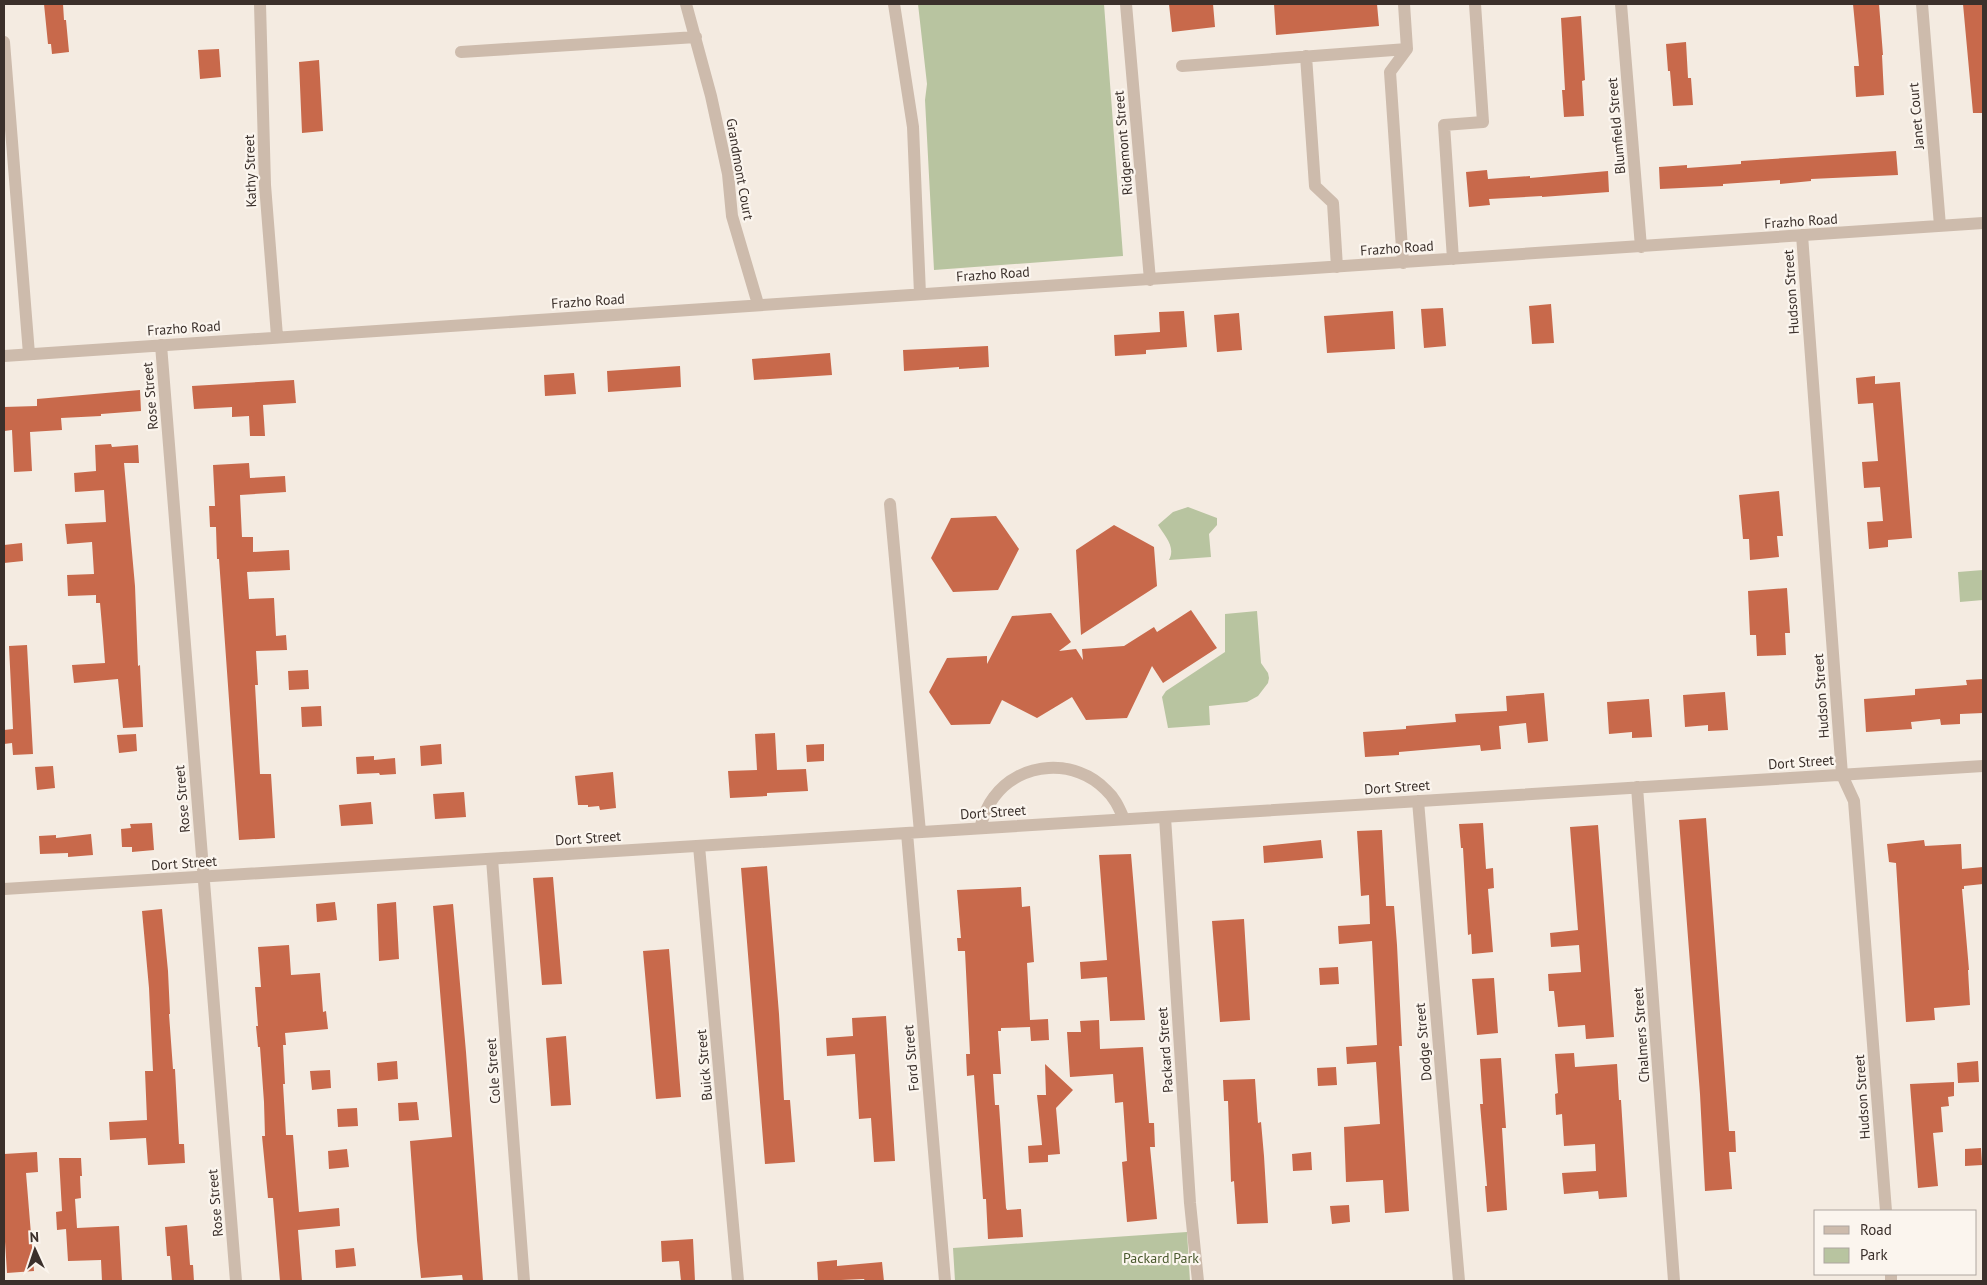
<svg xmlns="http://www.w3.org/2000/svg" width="1987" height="1285" font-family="'PT Sans',sans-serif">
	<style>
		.green { fill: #b8c4a0 }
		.building { fill: #c8694b }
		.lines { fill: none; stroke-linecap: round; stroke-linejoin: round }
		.minor { stroke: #cdbbac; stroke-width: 12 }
		.labels { text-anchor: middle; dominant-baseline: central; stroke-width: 4.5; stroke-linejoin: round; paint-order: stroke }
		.street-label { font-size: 14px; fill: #3b302b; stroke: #fbf5ee }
		.park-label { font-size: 14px; fill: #4a5a2e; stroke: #fbf5ee }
	</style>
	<rect width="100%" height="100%" fill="#f4ebe1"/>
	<path class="green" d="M918,4H1104L1123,256L934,270L925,100L927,84Z
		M1188,507L1217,518V525L1209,534L1211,557L1169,560C1176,547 1165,536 1158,525L1173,512Z
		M1983,570V600L1960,602L1958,572Z
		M1257,611L1261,663L1268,673L1269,678L1268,683L1258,696L1247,702L1209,706L1210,725L1168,728L1162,697L1166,691L1225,652V614Z
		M1187,1232L1190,1281H955L953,1248Z"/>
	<path class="building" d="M44,4H63L64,20H66L69,52L52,54L51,44H48Z
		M1169,4H1193L1194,5L1213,4L1215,27L1172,32Z
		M1274,4H1377L1379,26L1276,35Z
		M1853,4H1879L1883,55H1882L1884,95L1856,97L1854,66H1859Z
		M1963,4H1983V113H1973Z
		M1581,16L1585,80L1582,81L1584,116L1564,117L1562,90H1565L1561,18Z
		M1686,42L1688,78H1691L1693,105L1673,106L1670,71H1668L1666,44Z
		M219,49L221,77L200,79L198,50Z
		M319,60L323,131L302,133L299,62Z
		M1896,151L1898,175L1811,179V181L1780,184V180L1723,184V186L1660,189L1659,167L1687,165V168L1741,164V161Z
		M1487,170L1488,179L1530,176V178L1608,171L1609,192L1542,197V196L1489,199L1490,205L1469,207L1466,172Z
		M1551,304L1554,343L1532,344L1529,306Z
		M1443,308L1446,346L1424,348L1421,309Z
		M1184,311L1187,347L1146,350V354L1115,356L1114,335L1160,332L1159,312Z
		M1393,311L1395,349L1327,353L1324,316Z
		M1239,313L1242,350L1217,352L1214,315Z
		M988,346L989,367L959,369V367L904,371L903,350Z
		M830,353L832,375L754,380L752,359Z
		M680,366L681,387L608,392L607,371Z
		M574,373L576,394L545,396L544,375Z
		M1875,376V384L1900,382L1912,538L1888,540V547L1869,549L1867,522L1883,521L1880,487L1864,488L1862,462L1878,461L1873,403L1858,404L1856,378Z
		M294,380L296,403L263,405L265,436H250L249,416L232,417V407L194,409L192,386Z
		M140,390L141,411L101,414V416L61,418L62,430L30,432L32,471L14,472L12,430L4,431V407L37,406V399Z
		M111,444L112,447L138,445L139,463H124L135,586L138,666L140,665L143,727L123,728L118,679L74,683L72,665L105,663L103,637L100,603H96V595L68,596L67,575L94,574L92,542L67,544L65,524L106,522L104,490L75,492L74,473L96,471L95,445Z
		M249,463L250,478L285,476L286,492L240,495L242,537H253V552L289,550L290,570L247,572L249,599L274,598L276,636L286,635L287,650L256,651L258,685H255L260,774H271L275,838L239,840L219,559H217L216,527H210L209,506H215L213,465Z
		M1779,491L1783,536H1777L1779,557L1750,560L1749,539H1743L1739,495Z
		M996,516L1019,549L998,590L953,592L931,558L951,518Z
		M1114,525L1154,547L1157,586L1081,635L1076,550Z
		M22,543L23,561L4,563V545Z
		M1787,588L1790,633H1785L1786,655L1757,656L1756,635H1750L1748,591Z
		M1191,610L1217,648L1163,683L1152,666L1127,718L1086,720L1072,697L1037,718L1002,700L990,724L951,725L929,692L947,658L987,656V664L1012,616L1051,613L1071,642L1059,651L1076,649L1083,660L1082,649L1124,646L1154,627L1157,632Z
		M27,645L33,754L13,755L12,743L4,744V730L13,729L9,646Z
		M308,670L309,689L289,690L288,671Z
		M1983,679V713L1960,714V724L1941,725L1940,719L1911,722L1912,729L1866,732L1864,699L1915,695V689L1967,685L1966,680Z
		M1725,692L1728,730L1708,731V725L1685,727L1683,695Z
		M1544,693L1548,741L1528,743L1526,723L1499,726L1501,749L1481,751L1480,745L1399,752V755L1365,757L1363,732L1406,729V726L1456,722L1455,714L1507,711L1506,696Z
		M1649,699L1652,737L1632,738V732L1609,734L1607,702Z
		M321,706L322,726L302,727L301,707Z
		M775,733L777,770L806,769L808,791L767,793V796L730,798L728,771L757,770L755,734Z
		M136,734L137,751L119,753L117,735Z
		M441,744L442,764L421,766L420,746Z
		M824,744V761L807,762L806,745Z
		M374,756V760L395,758L396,774L380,775L379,773L357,774L356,757Z
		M53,766L55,788L37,790L35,767Z
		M613,772L616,808L600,810L599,806L588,807V805H578L575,776Z
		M464,792L466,817L435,819L433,794Z
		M371,802L373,824L341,826L339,805Z
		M1706,818L1729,1131H1735L1736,1152H1729L1732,1189L1705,1191L1700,1094L1679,820Z
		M152,823L154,850L132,852V847H122L121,829L131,828L130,824Z
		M1483,823L1486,869L1493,868L1494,888L1488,889L1493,952L1472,954L1471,934L1468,935L1463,848H1461L1459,824Z
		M1598,825L1614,1037L1586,1039L1585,1025L1558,1027L1554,991H1549L1548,974L1581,972L1579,945L1551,947L1550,933L1578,930L1570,827Z
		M1382,830L1386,906H1394L1397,945L1402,1046H1399L1409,1211L1385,1213L1383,1180L1346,1182L1344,1127L1380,1124L1376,1062L1347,1064L1346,1047L1377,1045L1372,941L1339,944L1338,926L1370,924L1369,895L1361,896L1357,831Z
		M91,834L93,855L68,857V853L40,854L39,836L56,835V838Z
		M1321,840L1323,858L1264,863L1263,846Z
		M1924,840L1925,846L1961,844L1962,869L1983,867V884L1964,886V889H1962L1969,970H1968L1970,1005L1934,1008L1935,1020L1906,1022L1896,863L1889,862L1887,844Z
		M1131,854L1145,1020L1110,1021L1107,977L1081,979L1080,962L1107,960L1099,855Z
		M767,866L779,1014L784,1100H790L795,1162L765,1164L741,868Z
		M553,877L562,984L542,985L533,878Z
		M1021,887L1022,907L1030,906L1034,962L1027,963L1030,1020L1048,1019L1049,1040L1031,1041L1030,1027L1001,1028V1031H998L1001,1074H993L995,1105H999L1006,1208L1007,1210L1021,1209L1023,1237L988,1239L986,1199H983L974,1075L967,1076L966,1054H970L965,951H958L957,938H961L957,890Z
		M335,902L337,920L317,922L316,904Z
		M396,902L399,959L379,961L377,904Z
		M453,904L466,1052L483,1281H463L462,1275L421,1278L417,1240L410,1141L452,1137L433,906Z
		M162,909L168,971L170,1014H169L173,1069H175L179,1144H184L185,1163L148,1165L146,1138L110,1140L109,1122L147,1120L145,1071H153L149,988L142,911Z
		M1244,919L1250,1020L1220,1022L1212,921Z
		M289,945L291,975L320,973L323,1012L326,1011L328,1029L285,1033L286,1045H283L285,1084H283L286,1135H293L299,1212L339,1208L340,1226L298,1230L302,1281H280L273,1198H268L262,1136H265L264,1102L260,1047H258L256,1026H258L255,987H261L258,947Z
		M669,949L681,1097L656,1099L643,951Z
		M1338,967L1339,984L1320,985L1319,968Z
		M1494,978L1498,1033L1477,1035L1472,979Z
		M886,1016L895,1161L874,1162L871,1118L859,1119L855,1054L827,1056L826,1038L853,1036L852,1018Z
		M1099,1020L1100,1049L1143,1047L1149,1123H1154L1155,1147H1150L1157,1219L1127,1222L1122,1162L1127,1161L1123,1102L1115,1103L1113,1074L1070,1077L1067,1032H1081L1080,1021Z
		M566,1036L571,1105L551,1106L546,1038Z
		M1574,1053L1575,1067L1617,1064L1619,1100H1621L1627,1197L1599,1199L1598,1191L1564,1194L1562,1173L1596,1171L1595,1144L1564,1146L1562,1114L1556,1115L1555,1094L1558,1093L1555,1054Z
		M1501,1058L1506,1128H1502L1507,1210L1487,1212L1485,1186H1487L1480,1104H1483L1480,1059Z
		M397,1061L398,1079L378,1081L377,1063Z
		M1978,1061L1979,1082L1958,1083L1957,1063Z
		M1045,1064L1073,1090L1056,1108L1060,1154L1048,1155V1162L1029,1163L1028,1146L1042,1145L1037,1095H1046Z
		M1336,1067L1337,1085L1318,1086L1317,1068Z
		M330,1070L331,1088L312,1090L310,1071Z
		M1255,1079L1258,1123L1261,1122L1264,1156L1268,1223L1237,1224L1234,1181L1231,1182L1228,1101H1224L1223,1080Z
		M1954,1082V1096L1948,1097L1949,1106L1941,1107L1943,1132L1933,1133L1938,1186L1918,1188L1910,1084Z
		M417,1102L419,1120L399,1121L398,1103Z
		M357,1108L358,1126L338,1127L337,1109Z
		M1981,1148L1982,1165L1965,1166V1149Z
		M347,1149L349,1167L329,1169L328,1151Z
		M37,1152L38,1172L26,1173L34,1271L7,1273L4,1226V1154Z
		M1311,1152L1312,1170L1293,1171L1292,1154Z
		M59,1158H81L82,1176H80L81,1198L75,1199L77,1228L119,1226L122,1281H102L101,1260L68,1261L66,1229L57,1230L56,1212L62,1211Z
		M1349,1205L1350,1222L1332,1224L1330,1206Z
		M187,1225L190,1265H193L194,1281H172L170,1256H167L165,1227Z
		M693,1239L695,1281H681L679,1261L662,1262L661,1241Z
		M354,1248L356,1266L336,1268L335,1250Z
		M837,1260V1266L882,1262L884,1281H865L864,1279L818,1281L817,1262Z"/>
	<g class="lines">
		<path class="minor" d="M260,4L265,185L277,336
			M686,4L711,96L728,174L732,216L758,304
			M894,4L913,127L920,294
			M1126,4L1150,280
			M1621,4L1641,247
			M1922,4L1940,226
			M4,42L29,354
			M461,52L696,37
			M1306,56L1315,186L1333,203L1337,267
			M1182,66L1407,49
			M1802,235L1842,775L1854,801L1886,1211
			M1453,259L1444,125L1483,122L1475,4
			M1403,263L1390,72L1407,49L1404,4
			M161,345L236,1281
			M4,356L1983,223
			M890,504L920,832
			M1637,787L1674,1281
			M1418,801L1459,1281
			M1165,817L1190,1203L1198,1281
			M980,828C983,817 987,806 994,797C1020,761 1076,758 1106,790C1115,798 1119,808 1124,819
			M907,833L945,1281
			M699,846L738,1281
			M492,859L524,1281
			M4,889L1983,766
			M1891,1274V1281"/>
	</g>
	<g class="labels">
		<g class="street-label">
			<text transform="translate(1916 116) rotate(-95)">Janet Court</text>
			<text transform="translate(1616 126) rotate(-95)">Blumfield Street</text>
			<text transform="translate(1123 143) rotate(-95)">Ridgemont Street</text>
			<text transform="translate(740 169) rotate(80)">Grandmont Court</text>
			<text transform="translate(250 171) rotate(-92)">Kathy Street</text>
			<text transform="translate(1801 221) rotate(-4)">Frazho Road</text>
			<text transform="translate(1397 248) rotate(-4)">Frazho Road</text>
			<text transform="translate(993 274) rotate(-4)">Frazho Road</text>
			<text transform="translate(1791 292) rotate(-94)">Hudson Street</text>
			<text transform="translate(588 301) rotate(-4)">Frazho Road</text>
			<text transform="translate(184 328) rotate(-4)">Frazho Road</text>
			<text transform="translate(150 396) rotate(-95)">Rose Street</text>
			<text transform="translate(1821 696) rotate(-94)">Hudson Street</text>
			<text transform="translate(1801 762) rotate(-4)">Dort Street</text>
			<text transform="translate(1397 787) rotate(-4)">Dort Street</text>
			<text transform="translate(182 799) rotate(-95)">Rose Street</text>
			<text transform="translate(993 812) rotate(-4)">Dort Street</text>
			<text transform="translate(588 838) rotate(-4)">Dort Street</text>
			<text transform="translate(184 863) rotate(-4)">Dort Street</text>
			<text transform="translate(1641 1035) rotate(-94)">Chalmers Street</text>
			<text transform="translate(1423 1042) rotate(-95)">Dodge Street</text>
			<text transform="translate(1165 1050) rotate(-94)">Packard Street</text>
			<text transform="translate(911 1058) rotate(-95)">Ford Street</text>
			<text transform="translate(704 1065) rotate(-95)">Buick Street</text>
			<text transform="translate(493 1071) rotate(-94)">Cole Street</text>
			<text transform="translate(1862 1097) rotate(-94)">Hudson Street</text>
			<text transform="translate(215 1203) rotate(-95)">Rose Street</text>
		</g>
		<g class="park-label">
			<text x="1161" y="1258">Packard Park</text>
		</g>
	</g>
	<rect width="1987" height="1285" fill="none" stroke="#3b302b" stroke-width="10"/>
	<rect x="1814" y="1210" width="162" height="65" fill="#fbf5ee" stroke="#aea6a0"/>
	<rect x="1824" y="1226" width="25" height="8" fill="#cdbbac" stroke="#aea6a0"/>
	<text x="1860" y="1235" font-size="15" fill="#3b302b">Road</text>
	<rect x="1824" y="1248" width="25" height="15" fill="#b8c4a0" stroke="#aea6a0"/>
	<text x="1860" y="1260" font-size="15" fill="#3b302b">Park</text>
	<g transform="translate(35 1250) rotate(357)" stroke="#fbf5ee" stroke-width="4" paint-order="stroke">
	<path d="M0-4L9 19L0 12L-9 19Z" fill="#3b302b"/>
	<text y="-8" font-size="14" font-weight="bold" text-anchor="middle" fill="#3b302b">N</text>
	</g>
</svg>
